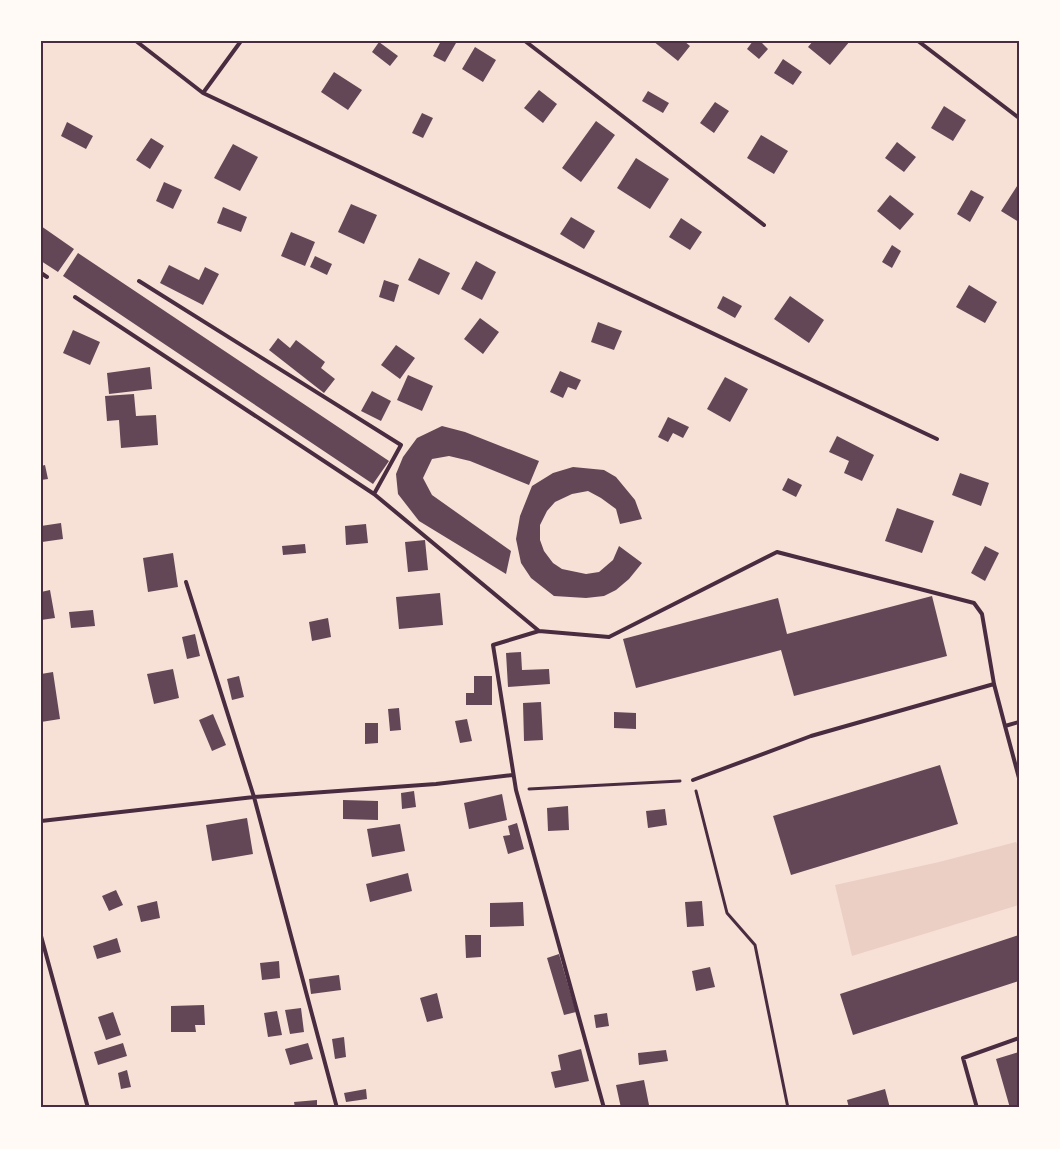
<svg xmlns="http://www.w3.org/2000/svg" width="1060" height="1149" font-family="'Noto Sans',sans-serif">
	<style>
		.green { fill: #ebcfc5 }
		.building { fill: #644757 }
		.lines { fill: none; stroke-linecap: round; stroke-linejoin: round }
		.path { stroke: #4a2c40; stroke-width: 3 }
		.service { stroke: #4a2c40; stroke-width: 4 }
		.neatline { fill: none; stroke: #4a2c40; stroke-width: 2 }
	</style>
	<rect width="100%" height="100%" fill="#f7e1d7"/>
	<path class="green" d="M1016,842L1019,848V905L852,956L835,885L939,862Z"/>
	<path class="building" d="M441,41L456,43L445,62L433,56Z
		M653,41H684L690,46L678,61Z
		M753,41H760L768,49L759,59L747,49Z
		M813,41H850L830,65L808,47Z
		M379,42L398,56L390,66L372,52Z
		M475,47L496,60L483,82L462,69Z
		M783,59L802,72L793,85L774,73Z
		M334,72L362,90L348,110L321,92Z
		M539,90L557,104L543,123L524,108Z
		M648,91L669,103L663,113L642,101Z
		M715,102L729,111L714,133L700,123Z
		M944,106L966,120L953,141L931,128Z
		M422,113L433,118L423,138L412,133Z
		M596,121L615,135L581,182L562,168Z
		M67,122L93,136L86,149L61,136Z
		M761,135L788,151L774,174L747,158Z
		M151,138L164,146L150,169L136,160Z
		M897,142L916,157L904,172L885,158Z
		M233,144L258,157L240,191L214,178Z
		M636,158L669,179L650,209L617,188Z
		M164,182L182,190L173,209L156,201Z
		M1019,183V222L1001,211Z
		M971,190L984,197L970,222L957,214Z
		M890,195L914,214L900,230L877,211Z
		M351,204L377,215L364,244L338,232Z
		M223,207L247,217L241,232L217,223Z
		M571,217L595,231L584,249L560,234Z
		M681,218L702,232L690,250L669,237Z
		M41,226L74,249L58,272L41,261Z
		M291,232L315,242L305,266L281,256Z
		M892,245L901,251L892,268L882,262Z
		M78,253L389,461L373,484L63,276Z
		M315,256L332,264L327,275L310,267Z
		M419,258L450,273L439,295L408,280Z
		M476,261L496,272L482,300L461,289Z
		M169,265L199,280L205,267L219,274L203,305L160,283Z
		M384,280L399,285L394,302L379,297Z
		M969,285L997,302L985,323L956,307Z
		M723,296L742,306L735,318L717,308Z
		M790,296L824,320L809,343L774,319Z
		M480,318L499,332L483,354L464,339Z
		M598,322L622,331L614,350L591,342Z
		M73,330L100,342L90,365L63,353Z
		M278,338L290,348L296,340L325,362L321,368L335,379L324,393L269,350Z
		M396,345L415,358L400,379L381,365Z
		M150,367L152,389L109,394L107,373Z
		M560,371L581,380L576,390L568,387L563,398L550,392Z
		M408,375L433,386L422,411L397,400Z
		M725,377L748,389L730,422L707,409Z
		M372,391L391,401L381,421L361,411Z
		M134,394L136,416L156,415L158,445L121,448L119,420L107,421L105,396Z
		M668,417L689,427L683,438L673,433L668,442L658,437Z
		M442,426L465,432L539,461L529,485L470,461L449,456L432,459L423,478L432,495L511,551L506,574L419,521L398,494L396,474L403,457L417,438Z
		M837,436L874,455L862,481L844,473L849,461L829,452Z
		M45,465L48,479L41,480V466Z
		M573,467L604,470L616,477L635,500L642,519L620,524L616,509L601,498L588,491L572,494L555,502L547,511L540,525V540L544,551L553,563L562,569L586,574L599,572L613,560L619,546L642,563L629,579L616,590L604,596L586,598L554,596L531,578L521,563L516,539L520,516L532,486L553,473Z
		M960,473L989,483L981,506L952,495Z
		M788,478L802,485L796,497L782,490Z
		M897,508L934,521L922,553L885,541Z
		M61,523L63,539L42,542L41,526Z
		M366,524L368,543L346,545L345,526Z
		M425,540L428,570L408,572L405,542Z
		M305,544L306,553L283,555L282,546Z
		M985,546L999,553L985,581L971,573Z
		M173,553L178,587L148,592L143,558Z
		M50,590L55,618L41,620V592Z
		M440,593L443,625L399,629L396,597Z
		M932,596L947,656L794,696L781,650L636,688L623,639L778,598L787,634Z
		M93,610L95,626L71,628L69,612Z
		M328,618L331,637L312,641L309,622Z
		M195,634L200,656L187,659L182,637Z
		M521,652L522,670L549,669L550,684L508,687L506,653Z
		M173,669L179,698L154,704L147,674Z
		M53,672L60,719L41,722V674Z
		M239,676L244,697L232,700L227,679Z
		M474,676H492V705H466V693H474Z
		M541,702L543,740L524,741L523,703Z
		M399,708L401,730L390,731L388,709Z
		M614,712L636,713V729L614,728Z
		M213,714L226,745L212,751L199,720Z
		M467,719L472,741L460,743L455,721Z
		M365,723H378V743L365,744Z
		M940,765L958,824L791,875L773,816Z
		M414,791L416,807L402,809L401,793Z
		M502,794L507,820L469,829L464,803Z
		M343,800L378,801V820L343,819Z
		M568,806L569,830L548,831L547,808Z
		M665,809L667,825L648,828L646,811Z
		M247,818L253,854L212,861L206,825Z
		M517,823L524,849L508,854L503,836L510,835L508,826Z
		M400,824L405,851L372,857L367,829Z
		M408,873L412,891L370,902L366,884Z
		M116,890L123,905L109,911L102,896Z
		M157,901L160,918L141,922L137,906Z
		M702,901L704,926L687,927L685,902Z
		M523,902L524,926L490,927V903Z
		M465,935H481V957L466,958Z
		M1019,935V981L853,1035L840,994Z
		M117,938L121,952L97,959L93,946Z
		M559,954L576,1012L564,1015L547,958Z
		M279,961L280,978L262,980L260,963Z
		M710,967L715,987L696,991L692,971Z
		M339,975L341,990L311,994L309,979Z
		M437,993L443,1018L427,1022L420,998Z
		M204,1005L205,1025H195L196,1032H171V1006Z
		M301,1008L304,1032L290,1034L285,1010Z
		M277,1011L282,1035L268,1037L264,1013Z
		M113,1012L121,1035L106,1040L98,1017Z
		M607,1013L609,1026L596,1028L594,1015Z
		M344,1037L346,1057L335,1059L332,1039Z
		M123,1043L127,1056L98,1065L94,1052Z
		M308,1043L313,1059L290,1065L285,1049Z
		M581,1049L589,1081L555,1088L551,1072L561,1070L558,1055Z
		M666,1050L668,1061L639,1065L638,1053Z
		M1019,1052V1108H1010L996,1059Z
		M127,1070L131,1087L121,1089L118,1073Z
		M644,1080L649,1105L636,1108H621L616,1085Z
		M366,1089L367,1099L346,1102L344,1093Z
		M885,1089L890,1108H849L847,1100Z
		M317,1100V1108H295L294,1102Z"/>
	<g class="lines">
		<path class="path" d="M529,789L680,781
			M696,791L727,913L755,945L788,1108"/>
		<path class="service" d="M136,41L203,93L937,439
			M525,41L764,225
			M918,41L1019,118
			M203,93L241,41
			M41,273L47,277
			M139,281L401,445L374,494
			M75,297L374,494L539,631
			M186,582L254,797L337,1108
			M1019,722L1005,726L1019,778
			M693,780L811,736L994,684
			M41,821L254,797L436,784L513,775
			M41,936L88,1108
			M604,1108L516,790L493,645L539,631L609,637L777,552L974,603L982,614L994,684L1005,726
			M977,1108L963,1058L1019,1038"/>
	</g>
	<rect width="1060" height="1149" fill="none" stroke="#fffaf5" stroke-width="85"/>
	<rect x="42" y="42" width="976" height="1064" class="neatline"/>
</svg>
